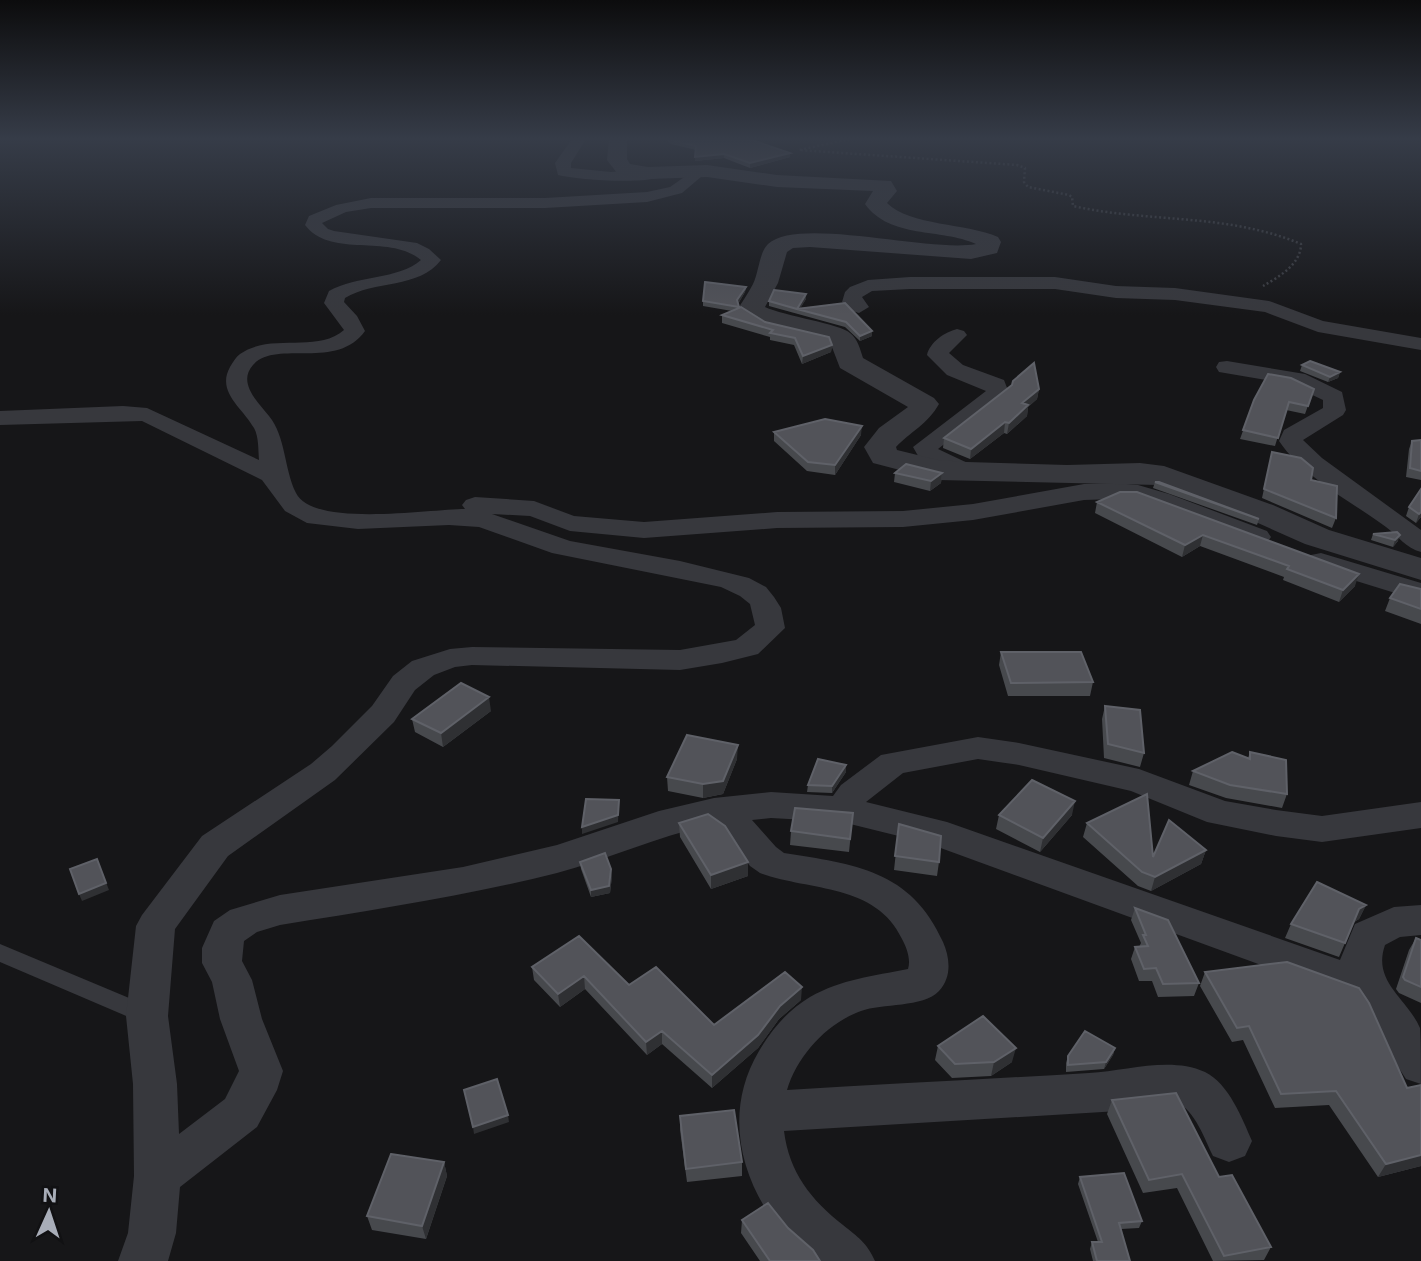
<svg xmlns="http://www.w3.org/2000/svg" width="1421" height="1261" font-family="Inter,sans-serif">
	<style>
		.lines { fill: none; stroke-linecap: round; stroke-linejoin: round }
		.path { stroke: #3d3f44; stroke-width: 2.5; stroke-dasharray: 2 2.5; stroke-linecap: butt }
		.service { fill: #37383d; fill-rule: evenodd }
		.minor { fill: #37383d; fill-rule: evenodd }
		.tertiary { fill: #37383d; fill-rule: evenodd }
		.wall { fill: #47494d }
		.shaded-wall { fill: #2f3033 }
		.building { fill: #525359; stroke: #5f6168; stroke-width: 2 }
	</style>
	<rect width="100%" height="100%" fill="#161618"/>
	<g class="lines">
		<path class="path" d="M850,139L799,150L1017,165L1025,168L1024,182L1028,187L1069,195L1072,197L1073,206C1149,223 1228,213 1301,244C1301,264 1279,277 1263,286"/>
		<path class="service" d="M0,944L153,1008L156,1015L153,1022L145,1024L0,962Z"/>
		<path class="minor" d="M572,139H586L571,163V168L611,172L661,168L669,173C655,186 578,180 558,175L555,163Z
			M700,166L708,171L682,193L647,202L545,208H371L346,212L322,223L328,229L334,231L417,243L429,249L441,260C419,289 374,280 345,298L344,302L357,316L365,331C337,371 275,339 253,365C237,383 258,402 269,416C286,437 284,469 296,493C313,528 430,509 465,509L462,505L466,500L475,497L534,501L574,516L644,522L777,512L903,511L973,504L1084,484L1115,483L1138,485L1169,494L1267,531L1271,537L1267,543L1258,545L1151,504L1115,499L1084,500L973,520L903,527L777,528L644,538L570,531L530,516L492,514L570,541L680,561L749,578L766,587L774,597L781,608L785,628L758,654L722,663L680,670L472,665L455,667L434,675L415,690L394,722L335,780L228,856L175,929L168,1016L177,1084L179,1134L225,1099L239,1071L220,1019L212,982L202,963V948L214,921L230,910L280,895L463,867L557,845L659,811L714,798L771,792L833,796L841,785L881,755L978,737L1019,743L1139,769L1225,801L1276,810L1322,816L1421,802V828L1322,842L1276,836L1207,822L1131,791L1019,765L978,759L903,773L866,802L947,822L1340,960L1355,924L1394,907L1421,905V935L1400,937L1385,945C1372,982 1407,998 1420,1028C1421,1039 1421,1071 1421,1084L1406,1079L1354,999L927,843L842,822L771,818L752,820L776,847L784,853C854,864 911,870 943,942C950,958 952,977 939,991C923,1008 882,1003 861,1011C827,1023 797,1056 787,1090C888,1084 989,1079 1089,1073C1126,1071 1170,1056 1205,1072C1229,1084 1242,1118 1252,1141L1245,1156L1229,1162L1213,1156C1205,1140 1195,1110 1177,1103L1119,1111L784,1131C789,1172 811,1200 843,1225C858,1237 867,1243 875,1261H810C750,1209 715,1125 759,1051C772,1029 788,1010 810,997C842,979 873,976 908,969C911,960 907,948 902,939C876,883 808,891 760,873L750,866L731,841L709,825C657,837 608,859 557,873C465,896 373,910 280,925L257,932L244,941L242,961L252,980L262,1019L283,1071L277,1090L257,1127L180,1187L176,1233L168,1261H118L128,1233L134,1176L133,1084L126,1016L136,926L142,915L202,836L311,764L332,746L372,706L393,676L412,661L450,649L472,647L680,650L736,640L755,625L750,604L740,596L721,587L552,553L479,527L449,525L358,529L307,523L285,511L262,480L142,421L0,425V411L123,406L147,408L259,460C258,450 259,437 254,428C243,408 216,392 230,367C233,362 236,357 240,354C271,332 316,354 344,330L324,303L329,291C357,275 398,280 421,260C389,233 331,259 305,225L309,216L336,205L371,198H545L647,192L670,187Z
			M910,277H1055L1116,286L1175,288L1269,301L1323,321L1421,338V350L1318,332L1265,312L1175,300L1116,298L1055,289H910L872,291L862,297L869,307L859,313L852,311L842,302L845,292L850,287L868,280Z
			M957,329L964,331L967,335L949,353L963,365L1004,380L1009,393L938,449L976,467L979,472L976,477L967,479L958,477L921,461L913,447L986,391L947,375L927,355C930,342 945,332 957,329Z
			M1227,361L1305,374L1342,392L1346,410L1343,415L1303,440L1322,458L1421,530V552C1406,548 1398,536 1386,527C1351,501 1304,478 1279,441L1284,430L1323,408V400L1289,384L1219,372L1216,367L1219,362Z
			M1321,553L1421,583V601L1311,567L1307,561L1311,555Z"/>
		<path class="tertiary" d="M609,139H627V159L630,164L648,167L707,165L777,175L891,181L897,191L887,203C910,226 967,223 998,237L1001,242L997,253L971,259L810,247L793,248L787,252L778,283L765,307C784,316 841,324 850,333C858,339 860,349 863,358L934,398L939,404C928,424 910,432 896,447L897,450L938,460L967,462L1067,465L1140,463L1164,466L1273,505L1329,530L1421,558V580L1305,544L1249,519L1158,485L938,480L873,463L864,447L879,428L908,407L840,368L830,342C808,337 747,330 739,307C744,299 749,292 753,284C759,272 759,253 768,244C799,216 930,253 976,244C941,228 890,239 865,204L873,191L777,187L707,177L648,179L617,173L607,160Z"/>
	</g>
	<path class="wall" d="M666,139H749L790,157L750,168L724,158L695,161L696,150L671,144Z
		M746,287L745,292L738,304L739,308L765,322L832,345L831,352L802,364L794,345L770,340V337L722,323V315L732,311L703,306V301Z
		M806,299L800,308L845,303L872,336L860,341L845,327L769,306V301Z
		M1302,365L1340,372L1338,378L1328,382L1300,371Z
		M1039,389L1037,399L1028,407L1027,416L1007,434L1004,433L970,459L943,448L944,438Z
		M1314,389L1305,414L1286,410L1275,446L1240,439L1254,400Z
		M774,432L861,435L835,475L807,471L774,441Z
		M1421,440V480L1406,477L1409,449L1412,441Z
		M1272,452L1311,480L1336,518L1332,528L1262,498Z
		M895,473H942L941,483L930,491L894,482Z
		M1155,482L1259,519L1257,525L1153,488Z
		M1421,489V517L1416,523L1406,516L1409,507Z
		M1120,492L1355,586L1339,602L1283,580L1284,577L1200,546L1182,557L1095,513L1097,502Z
		M1373,534L1398,541L1393,547L1371,540Z
		M1421,589V624L1385,611L1390,598Z
		M1001,652L1093,682L1090,696H1008L999,665Z
		M1105,706L1144,753L1140,767L1104,758L1102,719Z
		M491,711L443,747L415,732L412,719Z
		M1250,752L1287,794L1282,808L1226,798L1189,785L1193,771L1248,758Z
		M737,759L723,794L703,798L668,791L667,777Z
		M846,765V772L832,793L807,792L808,785Z
		M853,813L849,852L790,845L791,831Z
		M999,815H1072L1040,852L996,829Z
		M679,823L748,876L711,889L680,837Z
		M1087,823L1153,857L1206,850L1201,864L1151,891L1138,886L1083,837Z
		M899,824L939,862L937,876L894,870Z
		M580,862L612,876L610,893L591,897L581,869Z
		M1366,905L1359,919L1354,922L1339,957L1285,938L1291,924Z
		M1135,908L1199,983L1194,996L1158,997L1152,981H1139L1131,959L1135,947H1139L1141,943L1131,920Z
		M1416,938L1421,940V1003L1399,993L1396,989L1409,950Z
		M532,967L629,985L714,1025L801,1000L779,1019L758,1048L712,1088L662,1044L647,1055L585,989L560,1007L534,980Z
		M1205,972L1407,1088L1421,1085V1166L1378,1177L1329,1105L1275,1108L1243,1040L1232,1042L1200,986Z
		M938,1046L1012,1062L991,1076L952,1078L935,1060Z
		M1115,1048L1113,1055L1104,1069L1066,1072V1063L1068,1056Z
		M1112,1100L1219,1177L1271,1247L1264,1260L1213,1261L1177,1188L1143,1193L1107,1114Z
		M680,1116L742,1162V1176L687,1182L680,1130Z
		M444,1162L447,1176L426,1239L372,1230L367,1216Z
		M1080,1177L1142,1221L1139,1228L1121,1229L1130,1261H1093L1090,1249L1092,1242H1098L1078,1184Z
		M742,1220L788,1228L820,1261H760L741,1233Z"/>
	<path class="shaded-wall" d="M790,153V157L750,168V163Z
		M724,154V158L695,161V157Z
		M746,287L745,292L737,306V300Z
		M806,294V299L800,309H797V314V309Z
		M872,331V336L860,341V336Z
		M832,345L831,352L802,364L803,356Z
		M1340,372L1338,378L1328,382L1330,377Z
		M1039,389L1037,399L1028,407L1027,416L1007,434L1009,423L1022,403Z
		M1005,422L1004,433L970,459L971,449Z
		M862,426L861,435L835,475V465Z
		M942,473L941,483L930,491L931,481Z
		M1421,512V517L1416,523L1419,514Z
		M1203,535L1200,546L1182,557L1185,545Z
		M1400,535L1398,541L1393,547L1395,540Z
		M1359,574L1355,586L1339,602L1343,590Z
		M489,697L491,711L443,747L441,733Z
		M738,745L737,759L723,794L703,798V784Z
		M846,765V772L832,793V786Z
		M619,800L618,822L582,834V827Z
		M1075,801L1072,815L1040,852L1043,838Z
		M1206,850L1201,864L1151,891L1155,877Z
		M97,859L109,890L82,901L79,894Z
		M748,862V876L711,889V875Z
		M611,869L612,876L610,893L591,897V890Z
		M1366,905L1359,919L1353,923L1359,909Z
		M584,976L585,989L560,1007L558,994Z
		M802,987L801,1000L779,1019L758,1048L712,1088V1075L780,1006Z
		M662,1031V1044L647,1055L646,1042Z
		M1016,1048L1012,1062L991,1076L994,1062Z
		M1115,1048L1113,1055L1104,1069L1106,1062Z
		M508,1115L509,1122L474,1134L473,1127Z
		M1421,1155V1166L1378,1177L1386,1164Z
		M444,1162L447,1176L426,1239L422,1226Z"/>
	<path class="building" d="M670,139H749L790,153L750,163L724,154L695,157L696,146L671,140Z
		M705,282L746,287L737,300L739,307L703,301Z
		M774,290L806,294L797,309L769,301Z
		M845,303L872,331L860,336L846,322L797,309Z
		M741,307L765,322L829,337L832,345L803,356L795,338L770,333L773,330L722,315Z
		M1310,361L1340,372L1330,377L1302,365Z
		M1034,363L1039,389L1022,403L1028,405L1009,423L1005,422L971,449L944,438L1012,385L1013,381Z
		M1268,374L1291,378L1314,389L1308,406L1289,402L1278,438L1243,430L1254,400Z
		M825,419L862,426L835,465L808,462L774,432Z
		M1421,440V471L1410,468L1412,441Z
		M1272,452L1301,458L1313,468L1311,480L1337,486L1336,518L1264,489Z
		M906,464L942,473L931,481L895,473Z
		M1155,482H1159L1259,519Z
		M1421,489V512L1419,514L1409,507Z
		M1120,492H1137L1359,574L1343,590L1287,569L1289,566L1203,535L1185,545L1097,502Z
		M1397,532L1400,535L1395,540L1373,534Z
		M1400,584L1421,589V609L1390,598Z
		M1001,652H1081L1093,682L1011,683Z
		M461,683L489,697L441,733L412,719Z
		M1105,706L1140,710L1144,753L1108,744Z
		M687,735L738,745L723,781L703,784L667,777Z
		M1232,752L1250,759V752L1286,760L1287,794L1230,785L1193,771Z
		M818,759L846,765L832,786L808,785Z
		M1032,780L1075,801L1043,838L999,815Z
		M1147,794L1153,857L1169,820L1206,850L1155,877L1142,872L1087,823Z
		M586,799L619,800L618,815L582,827Z
		M795,808L853,813L850,839L791,831Z
		M708,814L725,826L748,862L711,875L679,823Z
		M899,824L941,836L939,862L895,856Z
		M605,853L611,869L609,886L591,890L580,862Z
		M97,859L106,883L79,894L70,869Z
		M1317,882L1366,905L1359,909L1345,943L1291,924Z
		M1135,908L1168,920L1199,983L1163,984L1156,968L1144,969L1135,947L1148,946L1143,935H1146Z
		M579,936L629,985L656,967L714,1025L785,972L802,987L780,1006L758,1035L712,1075L662,1031L646,1042L584,976L558,994L532,967Z
		M1416,938L1421,940V987L1405,980L1403,977Z
		M1287,962L1359,988L1369,1003L1407,1088L1421,1085V1155L1386,1164L1336,1091L1281,1094L1249,1026L1237,1028L1205,972Z
		M983,1016L1016,1048L994,1062L955,1064L938,1046Z
		M1085,1031L1115,1048L1106,1062L1068,1065V1056Z
		M497,1079L508,1115L473,1127L464,1090Z
		M1176,1093L1219,1177L1232,1175L1271,1247L1224,1256L1182,1174L1149,1180L1112,1100Z
		M734,1110L742,1162L686,1169L680,1116Z
		M391,1154L444,1162L422,1226L367,1216Z
		M1124,1173L1142,1221L1119,1223L1130,1261H1097L1092,1242H1102L1080,1177Z
		M768,1203L788,1228L813,1250L820,1261H770L742,1220Z"/>
	<linearGradient id="sky" x2="0" y2="1"><stop stop-color="#0c0c0d"/><stop offset="0.44" stop-color="#363c48"/><stop offset="1" stop-color="#363c48" stop-opacity="0"/></linearGradient>
	<rect width="1421" height="315" fill="url(#sky)"/>
	<g transform="translate(49 1212) rotate(3)" stroke="#111113" stroke-width="5" paint-order="stroke">
	<path d="M0-5L12 26L0 18L-12 26Z" fill="#a8adb8"/>
	<text y="-10" font-size="19" font-weight="bold" text-anchor="middle" fill="#a8adb8">N</text>
	</g>
</svg>
